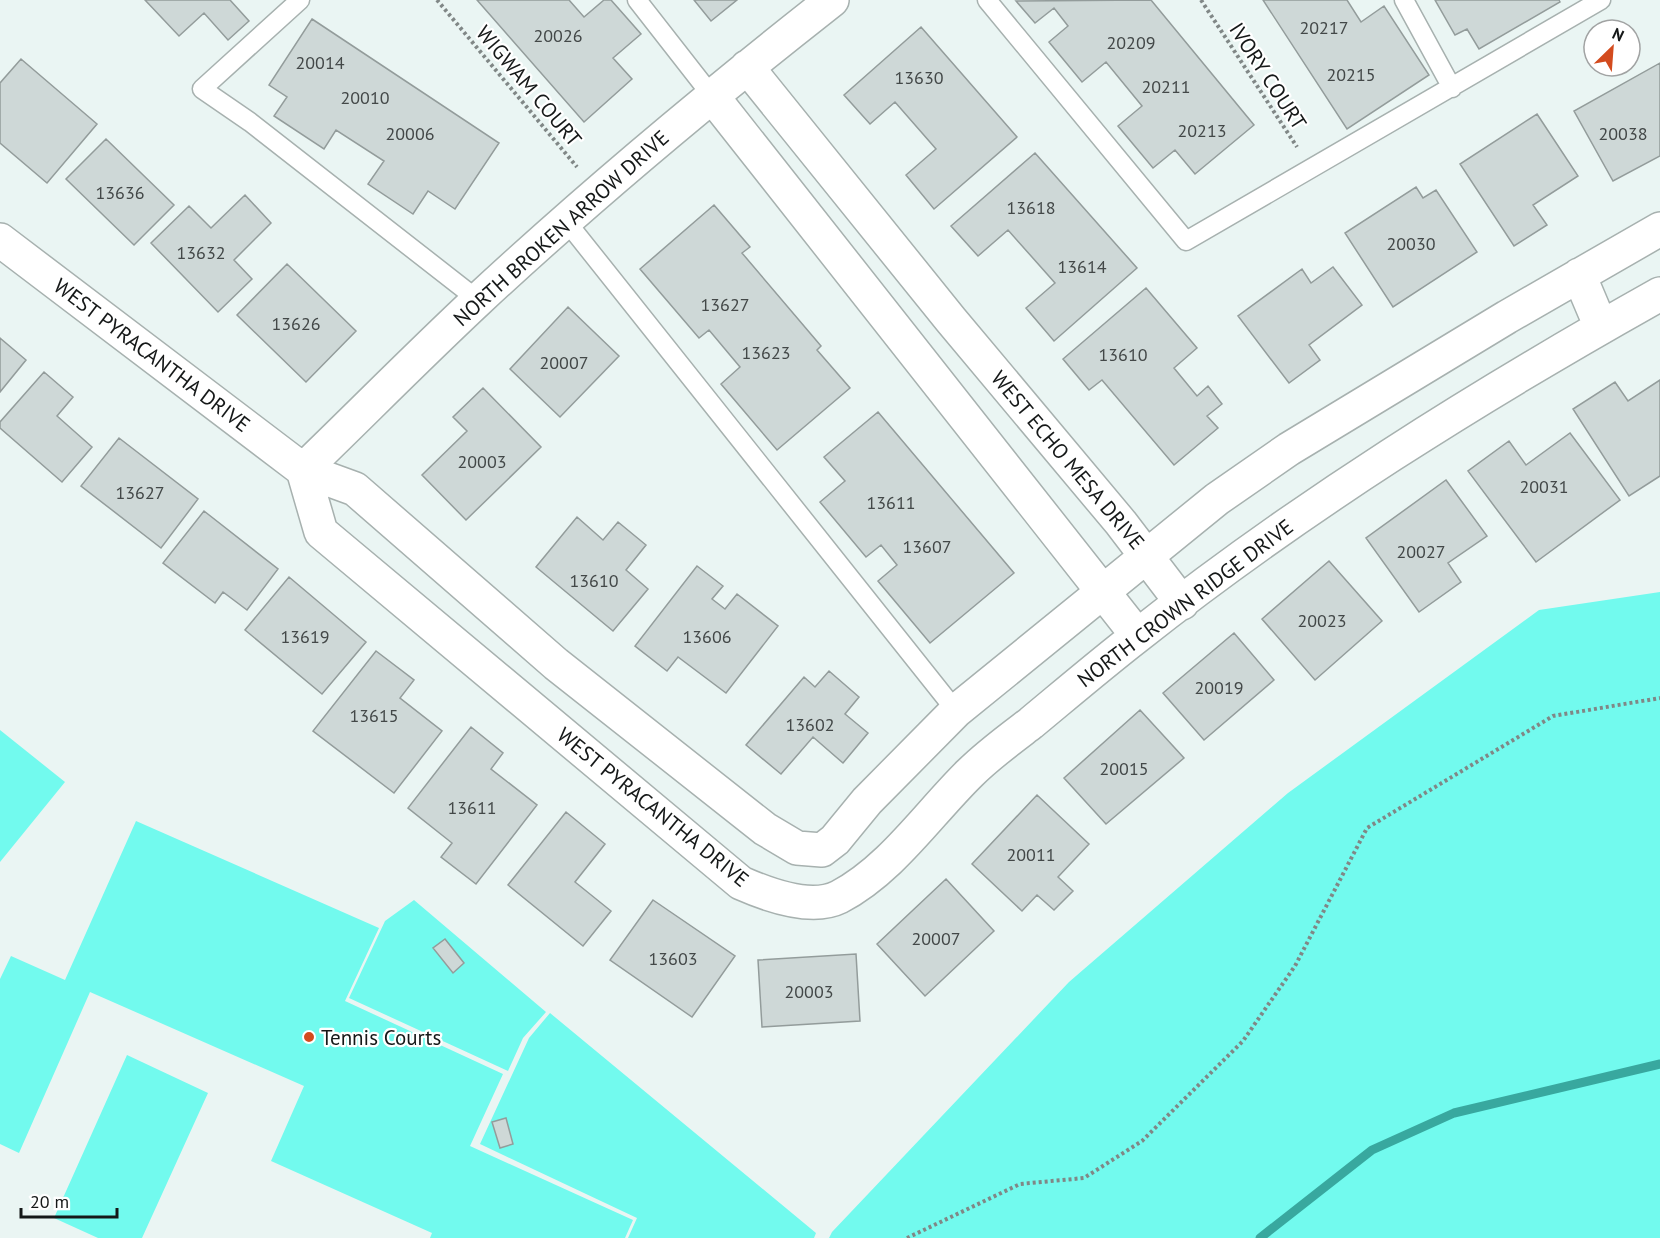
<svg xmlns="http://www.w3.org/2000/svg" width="1660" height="1238" font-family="'PT Sans',sans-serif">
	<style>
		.green { fill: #72faee }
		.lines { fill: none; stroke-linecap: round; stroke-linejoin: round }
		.stream { stroke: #38a89f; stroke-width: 9 }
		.building { fill: #ced8d7; stroke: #939c9b; stroke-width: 1.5 }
		.lane-casing { stroke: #a7b1af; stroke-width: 21 }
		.street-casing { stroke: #a7b1af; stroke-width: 36 }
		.path { stroke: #808786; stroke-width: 4; stroke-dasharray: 3 3; stroke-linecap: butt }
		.lane { stroke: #fff; stroke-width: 18 }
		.street { stroke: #fff; stroke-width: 33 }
		.poi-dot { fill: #d34b1e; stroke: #fff; stroke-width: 2 }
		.labels { text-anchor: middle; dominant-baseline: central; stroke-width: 4.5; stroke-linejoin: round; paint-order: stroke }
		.number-label { font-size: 18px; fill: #434848 }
		.street-label { font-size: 21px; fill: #151818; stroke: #fff }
		.poi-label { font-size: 21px; fill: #151818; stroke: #fff; text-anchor: start }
	</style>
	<rect width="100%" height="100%" fill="#eaf5f3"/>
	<path class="green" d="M1660,592V1238H829L832,1232L1069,982L1288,793L1539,610Z
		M0,730L65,782L0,862Z
		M136,821L379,928L345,1001L503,1074L470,1146L633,1220L625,1238H430L432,1233L271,1161L304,1086L90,992L19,1153L0,1144V979L11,956L65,980Z
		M414,900L546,1012L523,1038L508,1071L349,998L385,921Z
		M550,1013L816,1233L814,1238H628L637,1218L480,1144L529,1038Z
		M127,1055L208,1093L142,1238H98L54,1218Z"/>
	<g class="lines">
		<path class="stream" d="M1260,1238L1372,1150L1454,1113L1660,1064"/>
	</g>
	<path class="building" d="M145,0H230L249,21L228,40L204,13L179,36Z
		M477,0H569L584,17L604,0H611L641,34L613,58L632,79L584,122Z
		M694,0H737L711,21Z
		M1151,0L1254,125L1195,174L1175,150L1153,168L1118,126L1142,106L1106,62L1082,82L1049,42L1068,26L1054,8L1035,23L1016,1Z
		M1263,0H1347L1361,22L1384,6L1429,75L1347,129Z
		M1435,0H1559L1560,2L1479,49L1467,29L1455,35Z
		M312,19L499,143L455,209L428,191L413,214L368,184L384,161L336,130L324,149L274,116L287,97L269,85Z
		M921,27L1017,137L934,209L906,175L936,149L895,102L870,124L844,95Z
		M21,59L97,124L47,183L0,143V83Z
		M1660,63V156L1613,181L1574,111Z
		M1537,114L1578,176L1533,205L1547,225L1514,246L1460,164Z
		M106,139L174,205L134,245L66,179Z
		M1035,153L1137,268L1054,341L1026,308L1055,283L1008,230L978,256L951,226Z
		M1416,187L1423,198L1436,190L1477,252L1393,307L1345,233Z
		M245,195L271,223L234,260L252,279L218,312L151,243L189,206L211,228Z
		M714,205L750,247L742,253L821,346L817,350L850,388L777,450L721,384L740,367L709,330L699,338L640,269Z
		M287,264L356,331L306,382L237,315Z
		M1333,267L1362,305L1309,345L1320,360L1289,383L1238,316L1302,269L1311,283Z
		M1146,288L1197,348L1174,368L1197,396L1208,386L1222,404L1207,416L1218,428L1174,465L1102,380L1089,390L1063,359Z
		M568,307L619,356L560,417L510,369Z
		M0,338L26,360L0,392Z
		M44,372L73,397L57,416L92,447L62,482L0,428V422Z
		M1660,380V476L1629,496L1573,409L1615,382L1628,401Z
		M483,388L541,447L466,520L422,475L467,431L453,417Z
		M878,412L1014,573L930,643L878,581L897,565L881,545L866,557L820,502L845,481L824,457Z
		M1570,433L1620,500L1536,562L1468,471L1509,441L1526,465Z
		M119,438L198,499L161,548L81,486Z
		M1446,480L1487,536L1448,563L1461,582L1419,612L1366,538Z
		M204,511L278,569L247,610L223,592L215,603L163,563Z
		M577,517L603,540L618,522L646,545L626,570L648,589L613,631L536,567Z
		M1329,561L1382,621L1315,680L1262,619Z
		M697,566L723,586L712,599L725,609L737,594L778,626L726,693L678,657L667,671L635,646Z
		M289,577L366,642L322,694L245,630Z
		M1234,633L1274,680L1204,740L1163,693Z
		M376,651L414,680L400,698L442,731L394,793L313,731Z
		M829,671L859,697L845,714L868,733L843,763L813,737L781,774L746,745L804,677L815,687Z
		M1140,710L1184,758L1106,824L1064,778Z
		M471,727L503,753L491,769L537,805L476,884L441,857L452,843L408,808Z
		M1037,795L1089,844L1058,877L1073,891L1054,910L1037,895L1022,911L972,864Z
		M566,812L605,844L575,882L611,911L583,946L508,885Z
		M946,879L994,931L925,996L877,944Z
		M653,900L735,956L692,1017L610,960Z
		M445,939L464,963L453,973L433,948Z
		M856,954L860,1021L762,1027L758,960Z
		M506,1118L513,1144L500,1148L492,1122Z"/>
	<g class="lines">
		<defs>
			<path id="lane" d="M300,0L202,89L250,122L478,300
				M637,0L712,96
				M987,0L1186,241L1601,0
				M1404,0L1452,88
				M566,221L956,711"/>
			<path id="street" d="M747,67L951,320L1121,523L1182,603
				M712,96L1137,635
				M0,240L303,470L355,489L556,664L765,829L797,848L822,850L835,840L867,801L956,711L1217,499L1289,449L1507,317L1660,229
				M1579,275L1601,327
				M303,470L321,532L741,883C766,894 811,911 839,897C891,870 929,813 970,773C988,755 1010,739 1031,723C1066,694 1100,665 1136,637C1300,507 1478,396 1660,294
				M303,470C362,413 419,355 479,299C592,194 711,95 832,0"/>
		</defs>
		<use href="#lane" class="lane-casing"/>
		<use href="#street" class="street-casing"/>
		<path class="path" d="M437,0L577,167
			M1201,0L1297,147
			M907,1238L1020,1184L1084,1178L1142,1141L1243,1041L1295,966L1367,828L1553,716L1660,698"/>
		<use href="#lane" class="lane"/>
		<use href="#street" class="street"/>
	</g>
	<circle class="poi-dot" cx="309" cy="1037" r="6"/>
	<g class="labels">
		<g class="number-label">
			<text x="1324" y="27">20217</text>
			<text x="558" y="35">20026</text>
			<text x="1131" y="42">20209</text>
			<text x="320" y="62">20014</text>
			<text x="1351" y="74">20215</text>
			<text x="919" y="77">13630</text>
			<text x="1166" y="86">20211</text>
			<text x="365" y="97">20010</text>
			<text x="1202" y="130">20213</text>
			<text x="410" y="133">20006</text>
			<text x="1623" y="133">20038</text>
			<text x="120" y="192">13636</text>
			<text x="1031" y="207">13618</text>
			<text x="1411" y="243">20030</text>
			<text x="201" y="252">13632</text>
			<text x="1082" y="266">13614</text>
			<text x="725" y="304">13627</text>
			<text x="296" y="323">13626</text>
			<text x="766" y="352">13623</text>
			<text x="1123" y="354">13610</text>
			<text x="564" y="362">20007</text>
			<text x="482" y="461">20003</text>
			<text x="1544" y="486">20031</text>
			<text x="140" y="492">13627</text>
			<text x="891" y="502">13611</text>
			<text x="927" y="546">13607</text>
			<text x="1421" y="551">20027</text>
			<text x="594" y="580">13610</text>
			<text x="1322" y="620">20023</text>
			<text x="305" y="636">13619</text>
			<text x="707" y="636">13606</text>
			<text x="1219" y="687">20019</text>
			<text x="374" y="715">13615</text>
			<text x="810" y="724">13602</text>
			<text x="1124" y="768">20015</text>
			<text x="472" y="807">13611</text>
			<text x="1031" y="854">20011</text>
			<text x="936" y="938">20007</text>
			<text x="673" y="958">13603</text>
			<text x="809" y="991">20003</text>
		</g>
		<g class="street-label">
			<text transform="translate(1268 76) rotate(57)">IVORY COURT</text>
			<text transform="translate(529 86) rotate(50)">WIGWAM COURT</text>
			<text transform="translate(561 228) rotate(-42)">NORTH BROKEN ARROW DRIVE</text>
			<text transform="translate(152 355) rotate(37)">WEST PYRACANTHA DRIVE</text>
			<text transform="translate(1068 460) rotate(50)">WEST ECHO MESA DRIVE</text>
			<text transform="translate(1185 603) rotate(-37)">NORTH CROWN RIDGE DRIVE</text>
			<text transform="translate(653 807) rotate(39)">WEST PYRACANTHA DRIVE</text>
		</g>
		<g class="poi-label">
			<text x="321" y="1037">Tennis Courts</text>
		</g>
	</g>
	<g transform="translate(1612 48) rotate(25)"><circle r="28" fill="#ffffff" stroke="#a1a3a3" stroke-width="1.5"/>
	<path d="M0-4.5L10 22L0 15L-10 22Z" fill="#d34b1e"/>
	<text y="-9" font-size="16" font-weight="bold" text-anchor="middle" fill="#151818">N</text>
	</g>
	<path d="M21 1208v9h96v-9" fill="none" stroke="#151818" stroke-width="3"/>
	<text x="30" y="1208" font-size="18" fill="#151818" stroke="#ffffff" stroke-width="4.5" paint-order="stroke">20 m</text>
</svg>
